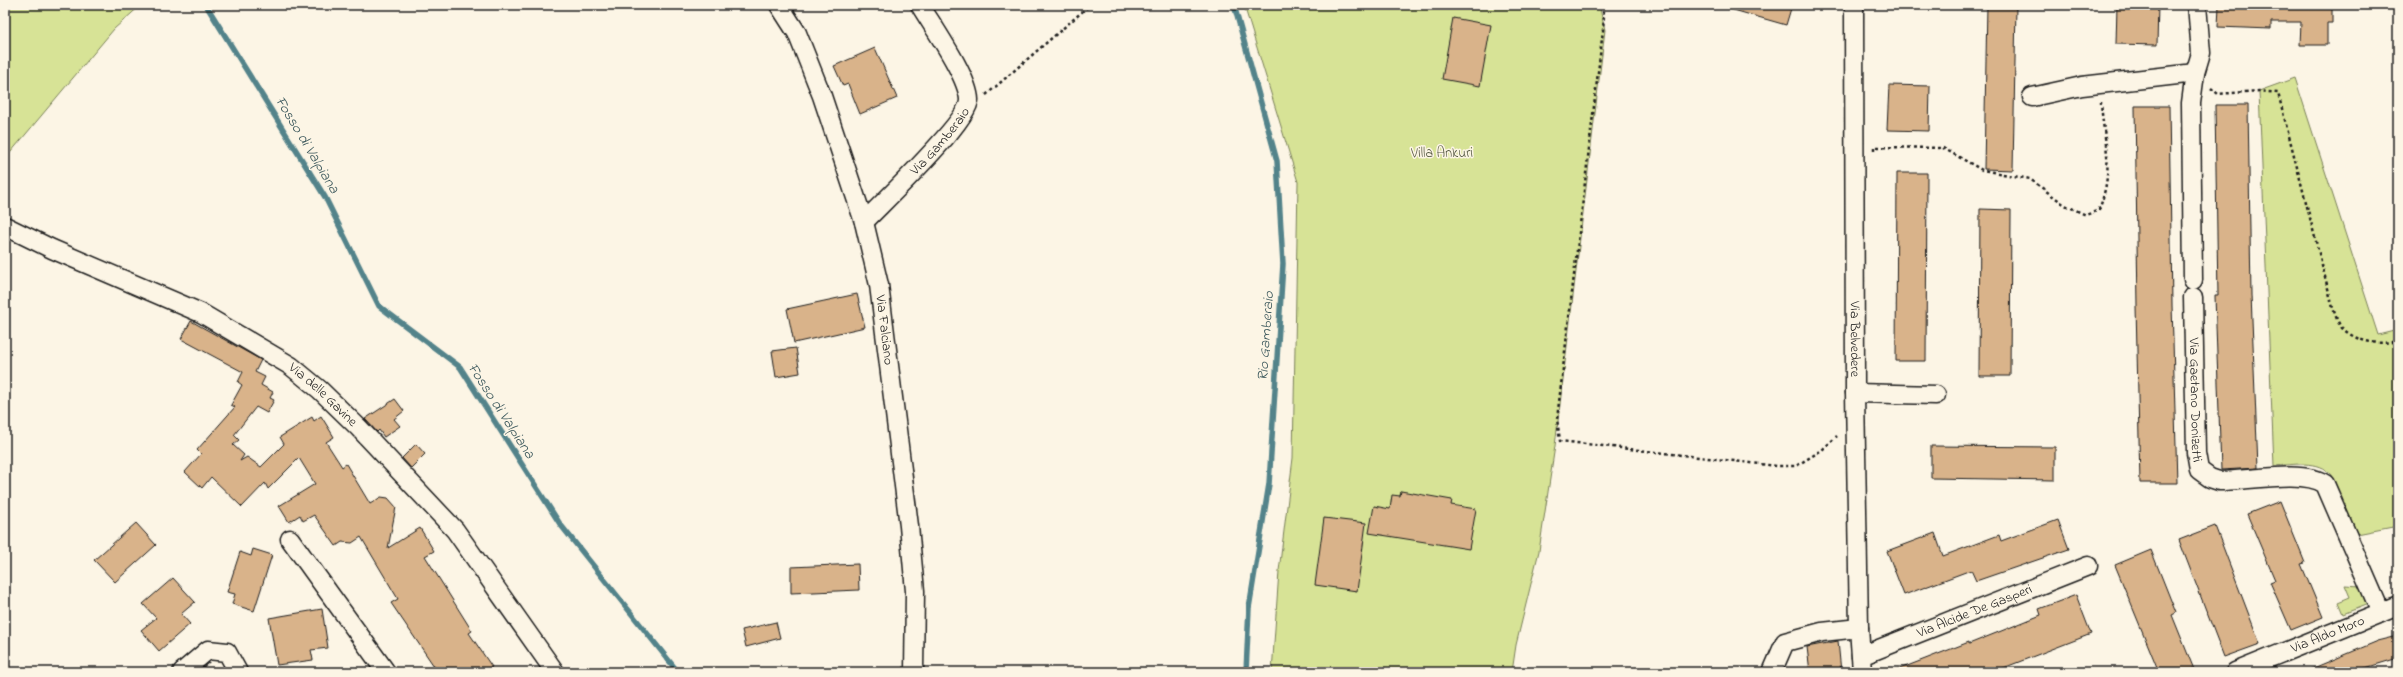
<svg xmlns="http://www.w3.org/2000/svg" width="2403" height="677" font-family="'Indie Flower',sans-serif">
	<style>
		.green { fill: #d7e396; stroke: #7a8059 }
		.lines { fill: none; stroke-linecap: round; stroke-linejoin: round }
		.stream { stroke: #53838a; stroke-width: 5.5 }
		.building { fill: #d9b38a; stroke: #1c1c1c }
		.minor-casing { stroke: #1c1c1c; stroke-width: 21 }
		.path { stroke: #1c1c1c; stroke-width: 2.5; stroke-dasharray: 3 3; stroke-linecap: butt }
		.minor { stroke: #fcf5e5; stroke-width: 18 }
		.labels { text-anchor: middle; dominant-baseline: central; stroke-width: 3; stroke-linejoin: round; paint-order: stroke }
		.street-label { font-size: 14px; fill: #1c1c1c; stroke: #fcf5e5 }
		.park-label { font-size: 14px; fill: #545841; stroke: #fcf5e5 }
		.water-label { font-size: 15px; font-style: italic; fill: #3c585c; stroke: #fcf5e5 }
	</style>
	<rect width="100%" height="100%" fill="#fcf5e5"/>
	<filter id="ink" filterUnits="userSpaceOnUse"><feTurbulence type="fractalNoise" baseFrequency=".025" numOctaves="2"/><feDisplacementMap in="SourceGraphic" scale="8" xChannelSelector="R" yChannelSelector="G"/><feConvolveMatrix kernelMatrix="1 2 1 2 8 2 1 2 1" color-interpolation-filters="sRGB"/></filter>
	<g filter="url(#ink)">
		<path class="green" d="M5,5H141L114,29L5,159Z
			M1244,5H1599L1605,30L1555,446L1539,551L1516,645L1512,672H1272L1279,571L1293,458L1298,182Z
			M2295,78L2378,335L2398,330V526L2357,534L2331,475C2318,459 2293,465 2274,466L2259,91Z
			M2345,585L2360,586L2368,604L2343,614L2338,602L2350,597Z"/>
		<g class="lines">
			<path class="stream" d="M206,5L325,197L379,306L460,367L560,524L678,672
				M1234,5L1277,161L1283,264L1269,484L1249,608L1246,672"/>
		</g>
		<path class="building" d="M1730,5H1792L1786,25L1730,9Z
			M1987,5H2016L2013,170L1984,169Z
			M2117,5H2158L2157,45L2116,44Z
			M2219,5H2332V23H2327V45H2300L2301,22H2271V29L2218,27Z
			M1453,18L1491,25L1480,86L1442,79Z
			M875,48L897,98L860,114L848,84L843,86L834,66Z
			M1889,85L1930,86L1929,131L1887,130Z
			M2215,105H2248L2251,295L2258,468L2221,470L2215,296H2218Z
			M2135,106H2169L2172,305L2177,483H2140L2136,306H2138Z
			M1897,173H1927L1926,361H1896Z
			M1980,209L2011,210L2010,376H1979Z
			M857,294L865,327L794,343L787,309Z
			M191,321L261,360L255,372L265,377L261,385L273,392L270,398L274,400L267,413L256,407L234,435L239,440L233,445L244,455L240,461L247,457L261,467L284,444L280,437L312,417L314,421L321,416L334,437L326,442L342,467L346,464L370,504L381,497L388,498L396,507L388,548L420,528L434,551L425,556L472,631L469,633L492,667L484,672H438L391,603L398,599L361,537L352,543L342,542L336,546L314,515L303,521L300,515L289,522L279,506L315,484L299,458L268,489L265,483L242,507L211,477L202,488L185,472L201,454L197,450L235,407L231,405L242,385L238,382L243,372L181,339Z
			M796,348L800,373L776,377L772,351Z
			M395,399L404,411L394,419L400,426L384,437L379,430L377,432L365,419Z
			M416,444L425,454L411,468L402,458Z
			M1931,446L2055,447V480L1931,478Z
			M1401,491L1452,500L1451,505L1476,509L1469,549L1369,533L1374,506L1390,509L1392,495L1400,496Z
			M2280,501L2305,563L2301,564L2323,617L2291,630L2270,582L2275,580L2247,514Z
			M1324,518L1366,523L1357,591L1315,585Z
			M2058,520L2069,549L1976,581L1971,570L1904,595L1887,551L1935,533L1943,556L1999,535L2001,541Z
			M136,523L156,545L115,582L94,560Z
			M2215,526L2260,644L2224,657L2179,540Z
			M253,549L272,555L254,611L232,604L235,594L227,592L240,552L251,556Z
			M2151,550L2176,613L2172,615L2195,672H2159L2115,565Z
			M858,564L859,590L791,593V567Z
			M173,578L195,602L181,614L190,624L159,651L141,630L156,618L143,604Z
			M2076,595L2091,634L1993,672H1897V670L1969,642V644L2041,615L2039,609Z
			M322,609L328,648L311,650L313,660L277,665L269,618Z
			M776,622L780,638L746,647L742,630Z
			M2398,636V658L2352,672H2304L2378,641Z
			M1838,641L1841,672H1810L1807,647Z"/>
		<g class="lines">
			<defs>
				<g id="minor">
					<path id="s1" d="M779,5L797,33L822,96L864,222L879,285L909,526L915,591L914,672"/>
					<path id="s2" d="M1854,5L1855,393L1859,628L1862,672"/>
					<path d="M2032,97L2082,86L2195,73"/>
					<path id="s3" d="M864,222C882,203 969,121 969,100C968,76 933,27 920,5"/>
					<path id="s4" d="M5,226L52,249L201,313L291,366L320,390L359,428L455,530L555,672"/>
					<path d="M2193,280L2191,103L2195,73L2201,53L2197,5"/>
					<path id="s5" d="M2193,297L2196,453L2199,470L2210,478L2219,481C2247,481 2303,469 2325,484L2381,613"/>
					<path d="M1855,393L1936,395"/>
					<path d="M290,539L386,672"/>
					<path id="s6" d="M1861,656L2088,566"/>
					<path d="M182,672L208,650L227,652L238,672"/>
					<path d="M1772,672L1785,642L1822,632L1859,628"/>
					<path id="s7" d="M2235,672L2398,606"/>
				</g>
			</defs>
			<use href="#minor" class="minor-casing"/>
			<path class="path" d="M1601,5L1604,15L1603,30L1557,419L1560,441L1777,466H1796L1822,450L1837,436
				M2211,88L2218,94L2259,91L2278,93L2333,308C2335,314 2338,324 2342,328C2358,343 2378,345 2398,341
				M986,95L1090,5
				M1874,150V147L1943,148L1982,170L2030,179L2065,205L2086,215L2099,210C2115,166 2104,146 2101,102"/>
			<use href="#minor" class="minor"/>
		</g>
	</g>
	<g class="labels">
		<g class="street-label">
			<text stroke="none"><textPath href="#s3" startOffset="111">Via Gamberaio</textPath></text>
			<text stroke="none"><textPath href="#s1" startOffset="344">Via Falciano</textPath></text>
			<text stroke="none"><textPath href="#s2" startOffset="334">Via Belvedere</textPath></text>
			<text stroke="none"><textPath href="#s4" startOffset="362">Via delle Gavine</textPath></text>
			<text stroke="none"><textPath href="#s5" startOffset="103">Via Gaetano Donizetti</textPath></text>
			<text stroke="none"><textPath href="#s6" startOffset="122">Via Alcide De Gasperi</textPath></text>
			<text stroke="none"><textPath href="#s7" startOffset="100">Via Aldo Moro</textPath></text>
		</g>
		<g class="park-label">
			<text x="1442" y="153">Villa Ankuri</text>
		</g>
		<g class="water-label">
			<text transform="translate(307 145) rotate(59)">Fosso di Valpiana</text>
			<text transform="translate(1266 336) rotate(-86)">Rio Gamberaio</text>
			<text transform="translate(501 411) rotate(57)">Fosso di Valpiana</text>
		</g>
	</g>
	<rect width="2403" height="677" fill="none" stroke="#fcf5e5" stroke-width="20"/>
	<rect x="10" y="10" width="2383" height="657" fill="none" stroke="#1c1c1c" stroke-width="1.5" filter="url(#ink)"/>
</svg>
